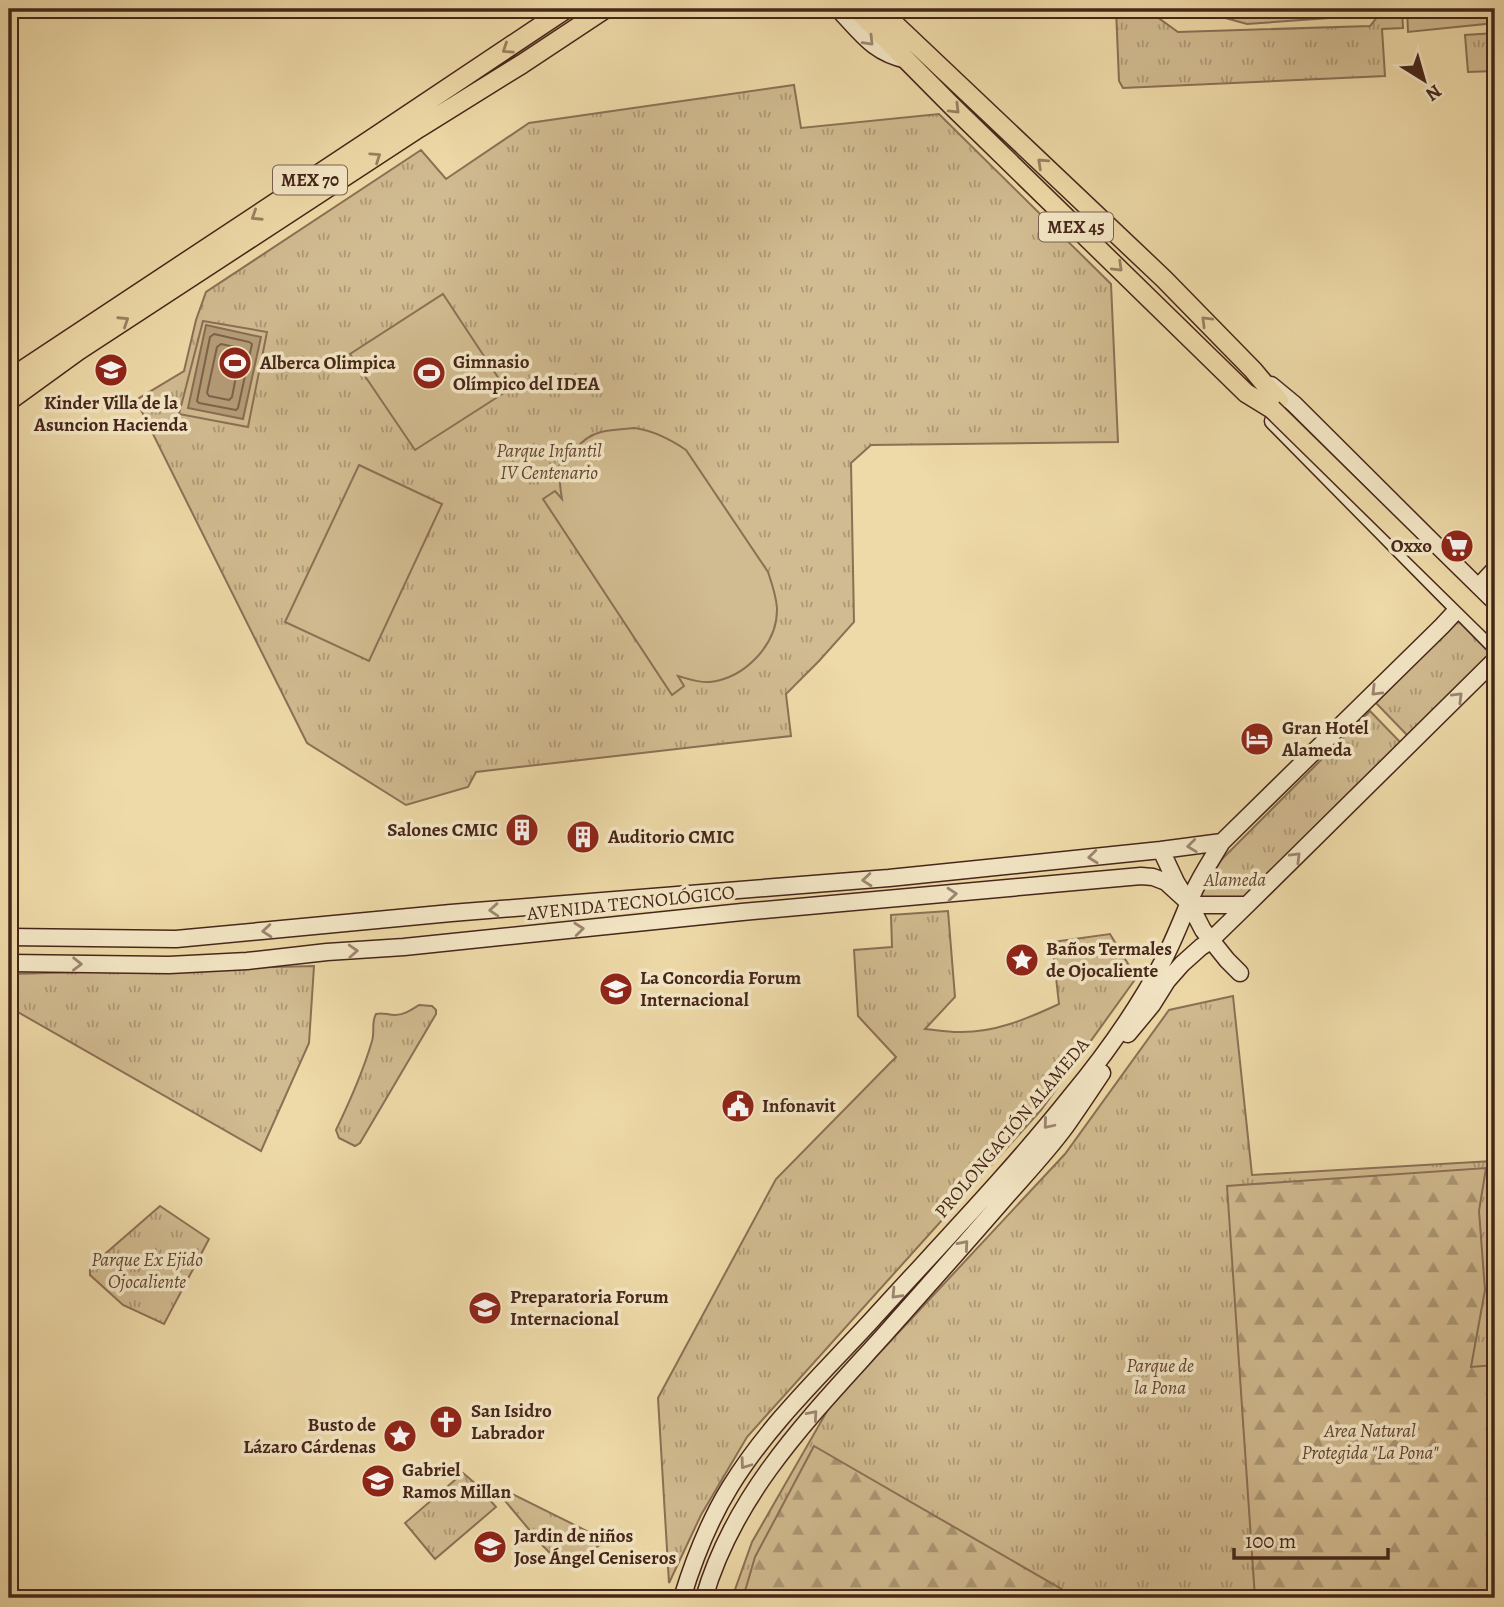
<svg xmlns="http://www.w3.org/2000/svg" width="1504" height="1607" font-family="Alegreya,serif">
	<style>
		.grass { fill: url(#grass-tufts); stroke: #8c7055; stroke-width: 2 }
		.forest { fill: url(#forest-firs); stroke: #8c7055; stroke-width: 2 }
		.pitch { fill: #d1bb90; stroke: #8c7055; stroke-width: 2 }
		.water { fill: #b59d78; stroke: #896d52; stroke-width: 2 }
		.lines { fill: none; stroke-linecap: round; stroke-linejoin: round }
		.shore { stroke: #7e6249; stroke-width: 2 }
		.secondary-casing { stroke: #46261a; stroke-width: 19 }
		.primary-casing { stroke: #46261a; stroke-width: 21 }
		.secondary { stroke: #f4e7c6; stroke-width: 16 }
		.primary { stroke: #eedaa8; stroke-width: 18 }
		.primary-bridge-casing { stroke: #46261a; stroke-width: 21; stroke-linecap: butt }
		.primary-bridge { stroke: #eedaa8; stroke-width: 18 }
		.oneway { stroke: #9d8670 }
		.oneway2 { stroke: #9a8061 }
		.labels { text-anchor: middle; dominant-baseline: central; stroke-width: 7; stroke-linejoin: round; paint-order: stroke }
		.shield { fill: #f4e7c6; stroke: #7a604e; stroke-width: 2 }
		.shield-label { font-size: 18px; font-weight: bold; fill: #46261a }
		.poi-label { font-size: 19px; font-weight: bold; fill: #46261a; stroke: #f4e7c6; text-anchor: start }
		.park-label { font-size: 19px; font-style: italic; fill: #624432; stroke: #f4e7c6 }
		.street-label { font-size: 19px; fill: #46261a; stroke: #f4e7c6 }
	</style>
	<defs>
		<pattern id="grass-tufts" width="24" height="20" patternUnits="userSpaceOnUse" patternTransform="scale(1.75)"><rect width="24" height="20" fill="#d1bb90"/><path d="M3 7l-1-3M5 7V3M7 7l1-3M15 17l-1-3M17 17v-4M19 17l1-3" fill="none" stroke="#ab9875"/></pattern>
		<pattern id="forest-firs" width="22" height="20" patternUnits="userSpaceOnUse" patternTransform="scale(1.75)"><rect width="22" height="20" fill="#d1bb90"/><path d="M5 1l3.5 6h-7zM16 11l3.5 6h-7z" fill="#ab9875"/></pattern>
	</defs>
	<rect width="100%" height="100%" fill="#eedaa8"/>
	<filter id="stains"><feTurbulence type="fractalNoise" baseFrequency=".00286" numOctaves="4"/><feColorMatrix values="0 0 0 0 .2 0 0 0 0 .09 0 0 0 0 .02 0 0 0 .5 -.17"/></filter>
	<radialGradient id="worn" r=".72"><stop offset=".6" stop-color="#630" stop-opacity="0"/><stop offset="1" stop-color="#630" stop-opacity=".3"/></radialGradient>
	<path class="grass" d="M1116,9H1146L1178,32L1370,26L1378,16V9H1402L1403,28L1382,29L1385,76L1123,88L1119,81Z
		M1495,33V71L1468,72L1465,35Z
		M794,85L801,128L939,114L1111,284L1118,442L871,445L851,463L854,622L819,661L786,694L791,736L476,772L468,787L406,805L307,743L136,400L184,371L196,320L206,292L421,150L446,179L529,123Z
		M1460,617L1494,652L1408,736L1376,703Z
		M1370,711L1401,743L1228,913L1206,907L1198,896L1218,863Z
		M948,911L955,997L925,1029C936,1030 947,1032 958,1032C994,1033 1027,1019 1059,1004L1052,942L1110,934L1130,967L1139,974L1041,1110L747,1437L701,1515L669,1583L658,1398L776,1179L896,1057L858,1016L854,950L892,947L891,915Z
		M314,966L309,1043L261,1151L9,1007V974Z
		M1233,996L1252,1175L1492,1161L1495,1195V1598H732L752,1542L830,1406L1065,1154L1169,1010Z
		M419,1005L432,1006L436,1010V1014L360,1143L355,1146L339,1138L336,1130C350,1101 363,1072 372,1041C375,1032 371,1023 376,1014C384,1012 387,1015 395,1015C404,1015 411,1010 419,1005Z
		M160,1206L209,1239L164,1324L123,1305L90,1275V1267Z
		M463,1473L477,1485L496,1507L435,1559L405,1523Z
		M500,1488L607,1541L563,1566L542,1545L496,1490Z"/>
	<path class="forest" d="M1486,1168L1479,1211L1485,1290L1471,1367L1495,1365V1598H1255L1227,1186Z
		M814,1446L1077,1598H743L755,1557Z"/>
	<path class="pitch" d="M1193,9H1371V15L1247,24Z
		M1407,9H1495V23L1408,32Z
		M443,294L507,391L415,450L350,354Z
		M203,321L267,332L248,427L179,414Z
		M635,428C655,431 670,439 686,450L768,572C772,584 776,595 777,608C778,644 745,678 710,682C699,683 689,679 678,676L684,686L672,695L543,499L555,491L562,499C561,493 560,487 560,482C563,461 580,437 601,432C612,429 624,429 635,428Z
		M359,465L442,504L369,661L285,622Z"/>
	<path class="water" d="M206,325L261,337L243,419L188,408Z"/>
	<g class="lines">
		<path class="shore" d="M214,334L249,342L252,344L238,408L236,410L199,403L197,401L210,337Z
			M221,344L239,348L241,351L232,397L229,400L209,396L207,393L217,347Z"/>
		<defs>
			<path id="secondary" d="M838,9C861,33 873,53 907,60
				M1271,385L1294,404L1495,604
				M1273,421L1495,646
				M1161,850L1176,882L1189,903L1203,930L1227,960L1240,973
				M9,937L176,939L451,913L889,878L1161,850L1222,842
				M9,963L169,965L247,961L327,952L404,947L742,912L1141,876L1153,877L1166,882L1189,903L1198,905H1247
				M1128,1034L1152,1005L1167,981L1182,964L1201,947L1210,941L1247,905L1495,660
				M682,1598C694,1559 709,1521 730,1487C768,1425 822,1374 870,1322C938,1247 1008,1175 1071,1096C1105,1055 1138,1008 1163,961C1175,938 1183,916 1193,893C1201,875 1212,859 1222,842L1442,626L1495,569
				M704,1598C735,1491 812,1415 885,1334C925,1289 965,1244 1004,1199C1025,1175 1047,1152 1066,1126C1078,1109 1090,1091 1102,1073"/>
			<path id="primary" d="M856,9L952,106L1246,393L1272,409
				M879,9L1164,279L1253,370L1279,401
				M9,379L370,140L566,9
				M9,401L78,351L419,128L522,64L605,9"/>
		</defs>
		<use href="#secondary" class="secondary-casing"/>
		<use href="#primary" class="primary-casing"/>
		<use href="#secondary" class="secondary"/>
		<use href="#primary" class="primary"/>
		<defs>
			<path id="primary-bridge" d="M1272,409L1495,628"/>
		</defs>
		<use href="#primary-bridge" class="primary-bridge-casing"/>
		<use href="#primary-bridge" class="primary-bridge"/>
	</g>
	<defs><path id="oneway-chevron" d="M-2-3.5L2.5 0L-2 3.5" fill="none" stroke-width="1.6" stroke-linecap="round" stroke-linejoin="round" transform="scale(1.75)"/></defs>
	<g class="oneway">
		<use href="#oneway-chevron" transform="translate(869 41) rotate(46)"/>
		<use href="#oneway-chevron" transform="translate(1376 691) rotate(135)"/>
		<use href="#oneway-chevron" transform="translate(1458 697) rotate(-45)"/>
		<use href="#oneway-chevron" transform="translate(1192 846) rotate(173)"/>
		<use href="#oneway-chevron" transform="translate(1093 857) rotate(174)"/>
		<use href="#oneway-chevron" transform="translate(1296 857) rotate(-45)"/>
		<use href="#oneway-chevron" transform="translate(867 880) rotate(175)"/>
		<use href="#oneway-chevron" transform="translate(952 894) rotate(-5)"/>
		<use href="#oneway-chevron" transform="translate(494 910) rotate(176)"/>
		<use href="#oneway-chevron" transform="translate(579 929) rotate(-6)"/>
		<use href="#oneway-chevron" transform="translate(267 931) rotate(175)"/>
		<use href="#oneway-chevron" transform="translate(353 951) rotate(-3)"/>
		<use href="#oneway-chevron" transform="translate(77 964) rotate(1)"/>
		<use href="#oneway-chevron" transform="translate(1048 1124) rotate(130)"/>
		<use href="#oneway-chevron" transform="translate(964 1245) rotate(-49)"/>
		<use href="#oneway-chevron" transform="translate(896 1294) rotate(133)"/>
		<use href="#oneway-chevron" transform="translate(813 1415) rotate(-49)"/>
		<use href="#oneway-chevron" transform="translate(745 1464) rotate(126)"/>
	</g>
	<g class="oneway2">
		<use href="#oneway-chevron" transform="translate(507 49) rotate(146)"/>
		<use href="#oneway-chevron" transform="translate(955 109) rotate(45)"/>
		<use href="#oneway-chevron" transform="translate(376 157) rotate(-34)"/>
		<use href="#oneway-chevron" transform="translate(1042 163) rotate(-137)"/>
		<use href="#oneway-chevron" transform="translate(256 216) rotate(147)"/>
		<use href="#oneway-chevron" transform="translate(1118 267) rotate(44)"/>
		<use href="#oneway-chevron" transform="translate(124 321) rotate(-33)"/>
		<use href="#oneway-chevron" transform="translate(1206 321) rotate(-135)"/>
	</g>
	<defs>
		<symbol id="stadium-disc" viewBox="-11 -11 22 22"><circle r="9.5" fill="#8f2418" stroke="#f4e7c6"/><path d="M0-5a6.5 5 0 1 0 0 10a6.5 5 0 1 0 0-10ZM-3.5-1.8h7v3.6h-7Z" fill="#fff"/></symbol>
		<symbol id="school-disc" viewBox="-11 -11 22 22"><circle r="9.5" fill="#8f2418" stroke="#f4e7c6"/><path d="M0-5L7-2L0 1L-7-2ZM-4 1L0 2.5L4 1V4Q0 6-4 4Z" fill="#fff"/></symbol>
		<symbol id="supermarket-disc" viewBox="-11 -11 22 22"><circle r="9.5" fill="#8f2418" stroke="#f4e7c6"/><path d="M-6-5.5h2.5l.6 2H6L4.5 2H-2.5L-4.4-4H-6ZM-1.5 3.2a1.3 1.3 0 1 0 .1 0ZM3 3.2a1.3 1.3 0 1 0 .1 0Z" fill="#fff"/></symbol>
		<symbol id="hotel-disc" viewBox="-11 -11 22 22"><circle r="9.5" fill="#8f2418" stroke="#f4e7c6"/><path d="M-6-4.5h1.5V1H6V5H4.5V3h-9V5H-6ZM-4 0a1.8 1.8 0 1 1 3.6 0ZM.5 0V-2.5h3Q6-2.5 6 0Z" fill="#fff"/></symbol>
		<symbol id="building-disc" viewBox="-11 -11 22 22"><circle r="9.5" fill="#8f2418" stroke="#f4e7c6"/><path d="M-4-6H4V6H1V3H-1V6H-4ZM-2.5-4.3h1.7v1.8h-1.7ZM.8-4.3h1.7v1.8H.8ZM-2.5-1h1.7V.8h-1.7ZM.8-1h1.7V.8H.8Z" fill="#fff"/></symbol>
		<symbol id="sight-disc" viewBox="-11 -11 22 22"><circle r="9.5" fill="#8f2418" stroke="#f4e7c6"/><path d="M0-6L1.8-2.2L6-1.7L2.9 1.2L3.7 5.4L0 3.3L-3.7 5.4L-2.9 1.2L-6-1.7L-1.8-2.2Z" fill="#fff"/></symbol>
		<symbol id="university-disc" viewBox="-11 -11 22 22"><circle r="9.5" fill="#8f2418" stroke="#f4e7c6"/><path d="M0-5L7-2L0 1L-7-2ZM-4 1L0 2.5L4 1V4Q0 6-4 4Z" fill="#fff"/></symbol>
		<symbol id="civic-disc" viewBox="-11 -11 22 22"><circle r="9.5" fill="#8f2418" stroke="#f4e7c6"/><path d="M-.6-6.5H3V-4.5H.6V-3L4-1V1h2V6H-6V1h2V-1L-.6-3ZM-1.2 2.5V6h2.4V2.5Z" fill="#fff"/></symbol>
		<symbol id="church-disc" viewBox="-11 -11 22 22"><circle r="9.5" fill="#8f2418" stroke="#f4e7c6"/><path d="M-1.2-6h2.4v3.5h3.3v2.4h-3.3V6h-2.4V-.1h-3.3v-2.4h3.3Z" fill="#fff"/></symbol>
	</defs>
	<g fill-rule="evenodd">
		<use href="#stadium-disc" x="216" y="344" width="38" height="38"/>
		<use href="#school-disc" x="92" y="351" width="38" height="38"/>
		<use href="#stadium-disc" x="410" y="354" width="38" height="38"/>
		<use href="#supermarket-disc" x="1438" y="527" width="38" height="38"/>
		<use href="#hotel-disc" x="1238" y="720" width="38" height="38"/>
		<use href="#building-disc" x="503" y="811" width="38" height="38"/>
		<use href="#building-disc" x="564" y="818" width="38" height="38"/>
		<use href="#sight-disc" x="1003" y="941" width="38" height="38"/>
		<use href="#university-disc" x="597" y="970" width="38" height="38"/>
		<use href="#civic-disc" x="719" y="1087" width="38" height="38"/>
		<use href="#university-disc" x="466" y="1289" width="38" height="38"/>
		<use href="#church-disc" x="427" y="1403" width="38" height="38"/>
		<use href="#sight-disc" x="381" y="1417" width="38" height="38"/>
		<use href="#school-disc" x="359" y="1462" width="38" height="38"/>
		<use href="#school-disc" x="471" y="1528" width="38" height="38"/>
	</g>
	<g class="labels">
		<g class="shield">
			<rect x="273" y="165.5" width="74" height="29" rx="5"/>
			<rect x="1039" y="212.5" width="74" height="29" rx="5"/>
		</g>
		<g class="shield-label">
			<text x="310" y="180">MEX 70</text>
			<text x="1076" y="227">MEX 45</text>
		</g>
		<g class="poi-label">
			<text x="453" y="362">Gimnasio<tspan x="453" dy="22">Olímpico del IDEA</tspan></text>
			<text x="260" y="363">Alberca Olimpica</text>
			<text x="111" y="403" text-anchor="middle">Kinder Villa de la<tspan x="111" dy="22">Asuncion Hacienda</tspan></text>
			<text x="1432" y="546" text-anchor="end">Oxxo</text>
			<text x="1282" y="728">Gran Hotel<tspan x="1282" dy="22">Alameda</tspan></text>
			<text x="498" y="830" text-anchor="end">Salones CMIC</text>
			<text x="608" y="837">Auditorio CMIC</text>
			<text x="1046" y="949">Baños Termales<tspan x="1046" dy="22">de Ojocaliente</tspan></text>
			<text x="640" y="978">La Concordia Forum<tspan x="640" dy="22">Internacional</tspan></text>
			<text x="762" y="1106">Infonavit</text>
			<text x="510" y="1297">Preparatoria Forum<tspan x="510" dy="22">Internacional</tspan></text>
			<text x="471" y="1411">San Isidro<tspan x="471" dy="22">Labrador</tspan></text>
			<text x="376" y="1425" text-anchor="end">Busto de<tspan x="376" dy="22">Lázaro Cárdenas</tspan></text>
			<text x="402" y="1470">Gabriel<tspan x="402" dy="22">Ramos Millan</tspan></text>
			<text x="514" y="1536">Jardin de niños<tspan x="514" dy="22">Jose Ángel Ceniseros</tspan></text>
		</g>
		<g class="park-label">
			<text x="549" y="451">Parque Infantil<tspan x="549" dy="22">IV Centenario</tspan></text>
			<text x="1235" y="880">Alameda</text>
			<text x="147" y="1260">Parque Ex Ejido<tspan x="147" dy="22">Ojocaliente</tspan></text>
			<text x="1160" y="1366">Parque de<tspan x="1160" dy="22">la Pona</tspan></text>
			<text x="1370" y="1431">Area Natural<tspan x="1370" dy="22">Protegida "La Pona"</tspan></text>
		</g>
		<g class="street-label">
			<text transform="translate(631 903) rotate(-6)">AVENIDA TECNOLÓGICO</text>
			<text transform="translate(1012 1128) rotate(-50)">PROLONGACIÓN ALAMEDA</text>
		</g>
	</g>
	<rect width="1504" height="1607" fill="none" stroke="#eedaa8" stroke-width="35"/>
	<rect x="10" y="10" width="1483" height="1586" fill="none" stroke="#46261a" stroke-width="3.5"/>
	<rect x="18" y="18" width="1469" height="1572" fill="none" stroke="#46261a" stroke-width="2"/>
	<g transform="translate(1424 80) rotate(143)" stroke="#f4e7c6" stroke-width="5" paint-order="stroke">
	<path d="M0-5L12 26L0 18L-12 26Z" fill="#46261a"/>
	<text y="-10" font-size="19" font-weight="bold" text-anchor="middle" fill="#46261a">N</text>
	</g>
	<path d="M1234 1548v10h154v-10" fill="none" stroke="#46261a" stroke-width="3.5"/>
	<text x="1245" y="1548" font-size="21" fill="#46261a" stroke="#f4e7c6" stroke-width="5" paint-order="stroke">100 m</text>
	<rect width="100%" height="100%" filter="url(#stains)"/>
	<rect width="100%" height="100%" fill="url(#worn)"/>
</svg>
